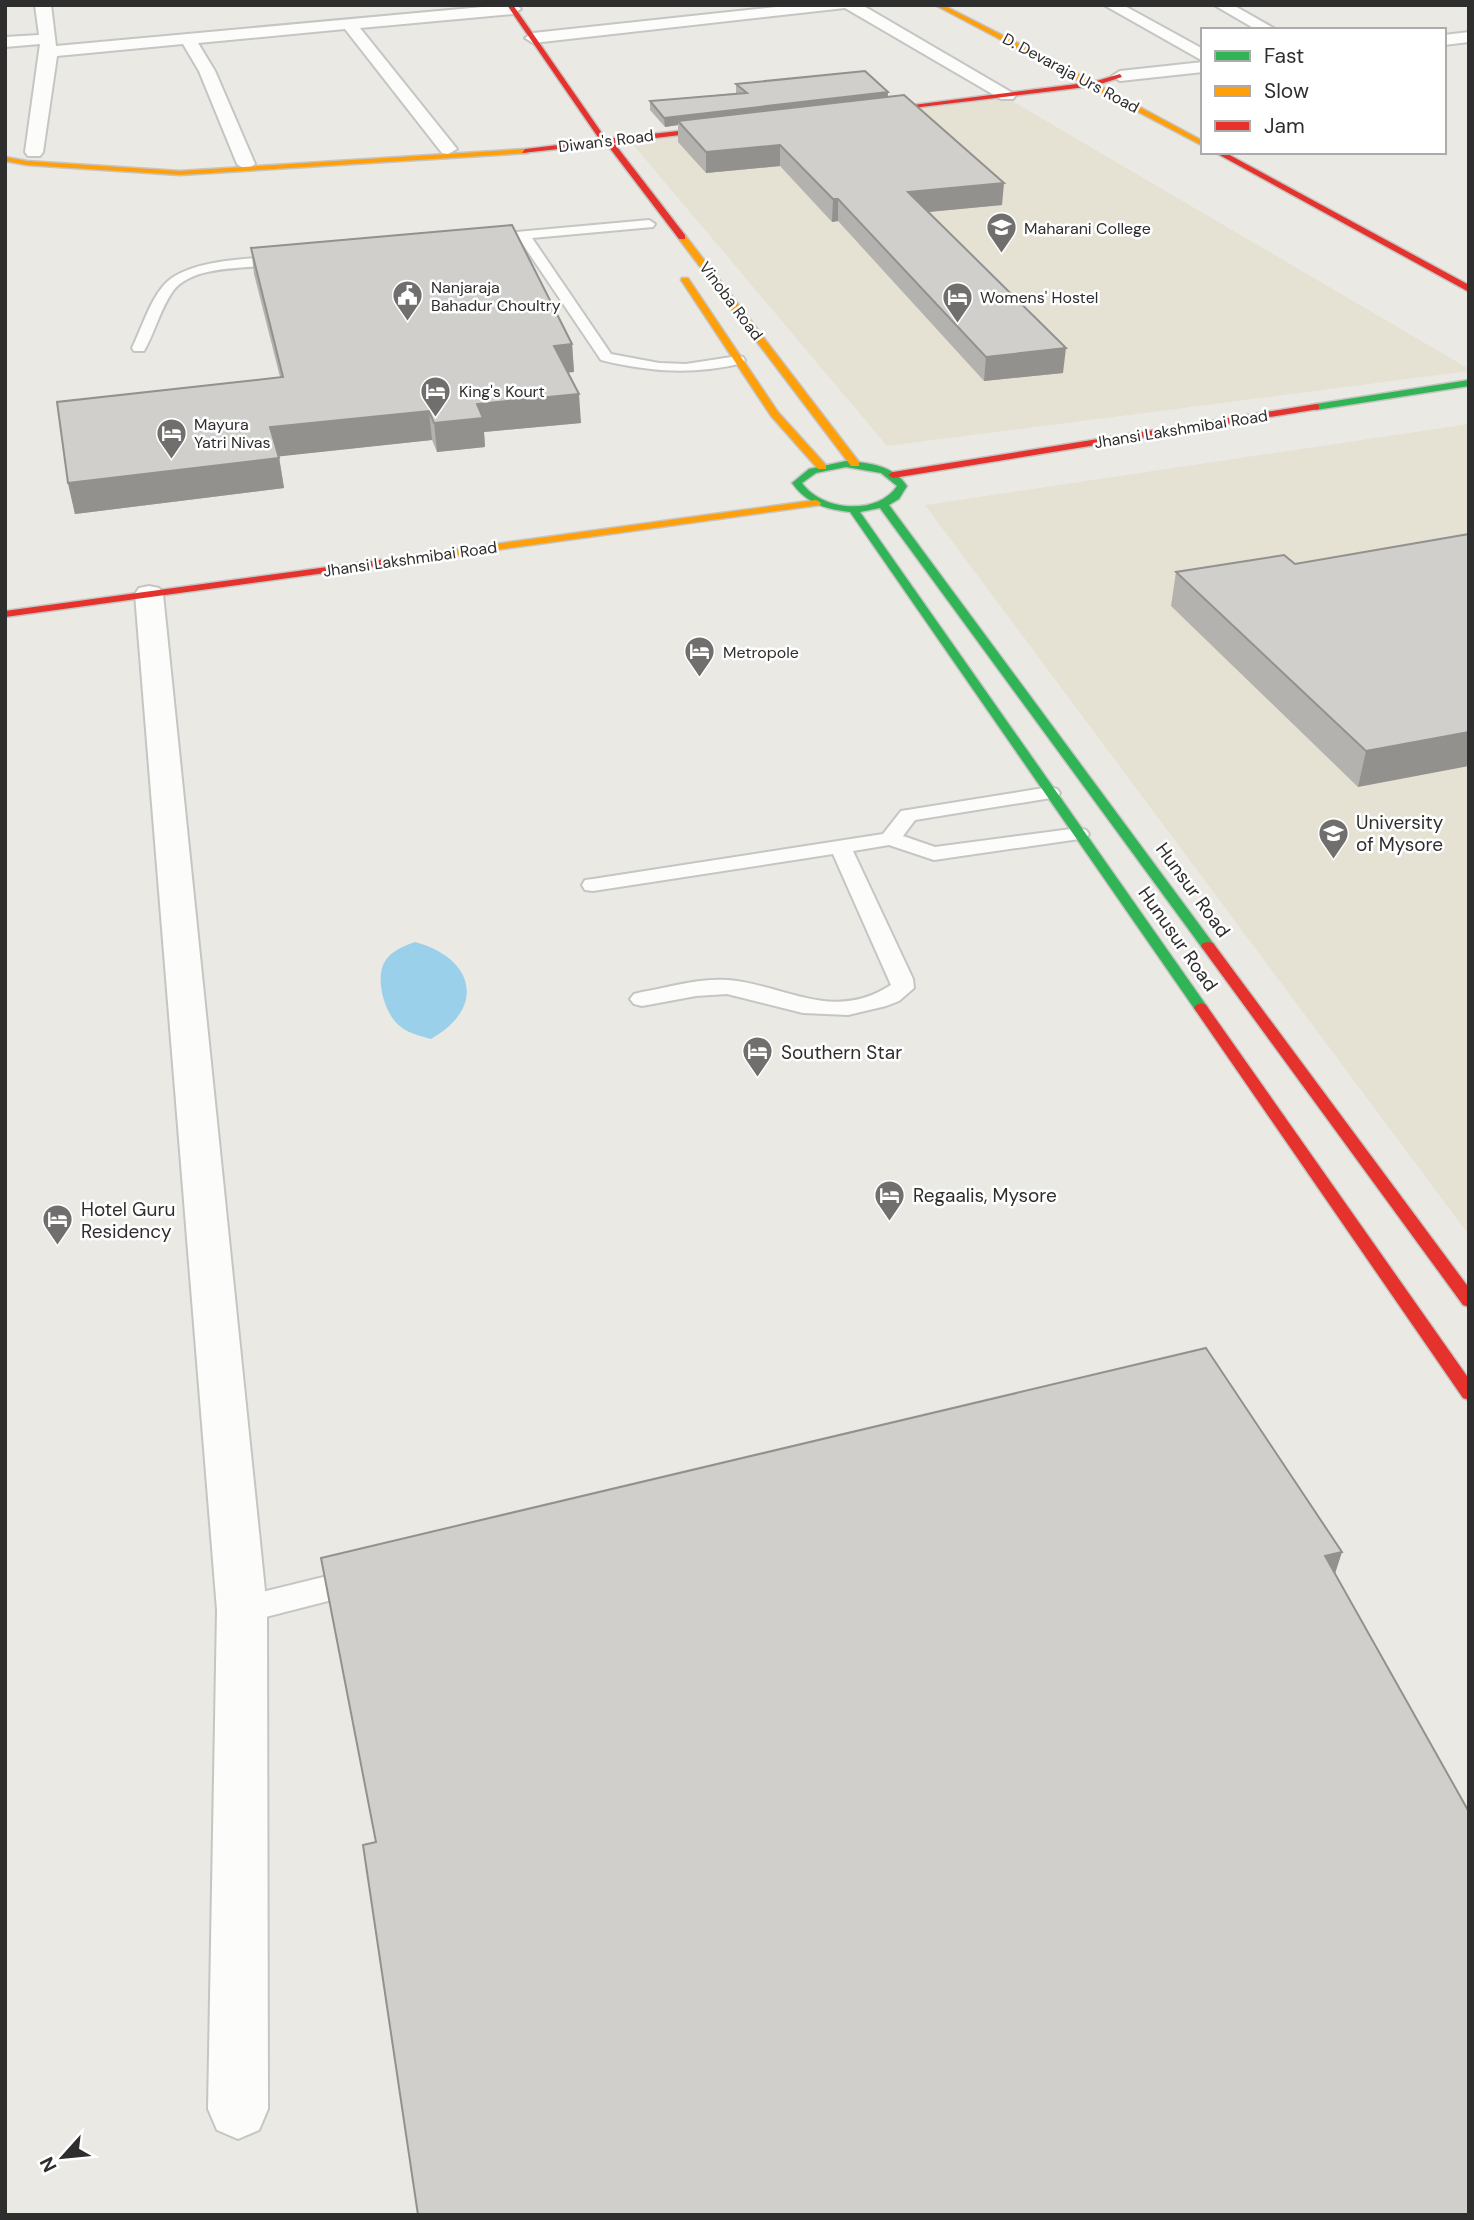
<svg xmlns="http://www.w3.org/2000/svg" width="1474" height="2220" font-family="'DM Sans',sans-serif">
	<style>
		.education { fill: #e5e1d3 }
		.water { fill: #9bd0ea }
		.lines { fill: none; stroke-linecap: round; stroke-linejoin: round }
		.lane-casing { stroke: #c5c5c4; stroke-width: 4 }
		.street-casing { stroke: #c5c5c4; stroke-width: 4 }
		.fast-casing { stroke: #c5c5c4; stroke-width: 3 }
		.slow-casing { stroke: #c5c5c4; stroke-width: 3 }
		.jam-casing { stroke: #c5c5c4; stroke-width: 3 }
		.lane { fill: #fcfcfb; fill-rule: evenodd }
		.street { fill: #fcfcfb; fill-rule: evenodd }
		.fast { fill: #30b455; fill-rule: evenodd }
		.slow { fill: #ff9f0a; fill-rule: evenodd }
		.jam { fill: #e5322d; fill-rule: evenodd }
		.wall { fill: #b3b2af }
		.shaded-wall { fill: #92918e }
		.building { fill: #d0cfcb; stroke: #92918e; stroke-width: 2 }
		.labels { text-anchor: middle; dominant-baseline: central; stroke-width: 5; stroke-linejoin: round; paint-order: stroke }
		.far-street-label { font-size: 16px; fill: #2e2e2e; stroke: #fff }
		.far-poi-label { font-size: 16px; fill: #2e2e2e; stroke: #fff; text-anchor: start }
		.poi-label { font-size: 19px; fill: #2e2e2e; stroke: #fff; text-anchor: start }
		.street-label { font-size: 19px; fill: #2e2e2e; stroke: #fff }
	</style>
	<rect width="100%" height="100%" fill="#ebe9e4"/>
	<path class="education" d="M1007,98L1469,369V371L887,446L631,142Z
		M1469,424V1235L925,505Z"/>
	<path class="water" d="M415,942C474,958 487,1007 431,1039C421,1036 410,1034 401,1027C385,1016 375,980 384,963C390,951 404,946 415,942Z"/>
	<g class="lines">
		<defs>
			<path id="lane" d="M649,220L655,224L653,227L532,238L611,354L659,363L686,364L738,356L743,357L745,360L743,363C694,375 649,372 601,360L520,240L484,243L478,239L484,235Z
				M284,256L289,257V263C257,270 195,262 173,291C160,309 155,332 144,351H134L132,348C142,328 149,302 164,285C187,259 251,259 284,256Z
				M1050,787L1057,789L1060,793L1057,797L915,820L903,836L935,847L1079,828L1086,830L1089,834L1086,838L934,860L889,845L853,851L913,979L914,988L899,1001L886,1006L848,1015L803,1013L727,994L696,996L642,1006L634,1004L630,999L634,994L642,992C670,987 699,978 728,980C786,985 833,1023 891,985L833,854L593,891L585,890L582,885L585,880L593,879L883,834L901,811Z
				M360,1568L371,1572L375,1581L371,1590L242,1623L231,1619L226,1610L231,1601L242,1597Z"/>
			<path id="street" d="M35,5H51L56,46L504,5H516L521,9L513,14L360,28L457,149L448,154L442,153L345,29L198,43L215,71L255,164L246,170L237,164L199,71L183,44L57,56L43,152L40,156H28L25,152L40,44L5,47V37L39,35Z
				M795,5H862L1016,95L1013,99H1001L845,8L533,43L525,38L533,33Z
				M1104,5H1123L1203,49V61Z
				M1214,5H1233L1277,30H1257Z
				M1469,32V42L1444,45V35Z
				M1203,62V72L1120,81L1112,76L1120,71Z
				M149,586L159,588L163,594L267,1610L268,2109L259,2130L238,2139L217,2130L208,2109L217,1610L135,594L139,588Z"/>
			<path id="fast" d="M1469,380V386L1316,410L1311,407L1316,404Z
				M846,461C870,463 893,465 907,486L899,499L889,505L1215,946L1213,949H1203L880,508L860,512L1206,1005L1208,1008L1206,1011H1196L850,512C825,509 807,504 792,483L809,469ZM846,467L881,473L897,486C877,516 822,511 802,483L816,473Z"/>
			<path id="slow" d="M935,5H943L1082,76L1203,141V146Z
				M525,149L528,153L180,175L27,165L5,161V157L27,161L180,171Z
				M679,235H685L859,462V466H851L679,239Z
				M682,278H688L778,412L826,465V469H818L771,416L681,280Z
				M816,500L821,503L820,505L445,557L440,554L445,551Z"/>
			<path id="jam" d="M507,5H513L606,139L733,125L730,129L614,143L685,235V239H679L609,147L604,144L522,153L525,149L600,140Z
				M1120,74L1122,77L1094,86L863,114L859,112L1093,82Z
				M1214,152H1224L1469,285V292Z
				M1316,404L1319,405V409L893,478L888,475L893,472Z
				M445,551L449,552V556L5,617V611Z
				M1208,942L1213,943L1469,1288V1307L1463,1305L1203,949L1201,946L1203,943Z
				M1201,1003L1206,1005L1469,1379V1400L1463,1398L1196,1011L1194,1008L1196,1005Z"/>
		</defs>
		<use href="#lane" class="lane-casing"/>
		<use href="#street" class="street-casing"/>
		<use href="#fast" class="fast-casing"/>
		<use href="#slow" class="slow-casing"/>
		<use href="#jam" class="jam-casing"/>
		<use href="#lane" class="lane"/>
		<use href="#street" class="street"/>
		<use href="#fast" class="fast"/>
		<use href="#slow" class="slow"/>
		<use href="#jam" class="jam"/>
	</g>
	<path class="wall" d="M736,84L888,92V97L1002,205L928,212L1063,373L984,381L838,221L832,222L780,166L706,173L678,142V125L665,127L650,110V101L736,93Z
		M251,248L572,344L574,372H568L581,423L484,432L485,447L437,452L432,440L279,456L284,488L75,514L68,483L280,377L254,274Z
		M1469,534L1358,787L1171,606L1176,572L1295,564Z"/>
	<path class="shaded-wall" d="M888,92L887,101L678,121V125L665,127L664,118Z
		M780,145V166L706,173V152Z
		M1004,183L1002,205L907,214L908,192Z
		M833,199H838V221L832,222Z
		M572,344L574,372L556,374L554,346Z
		M1066,348L1063,373L984,381L986,357Z
		M579,394L581,423L484,432L485,447L437,452L434,423L477,404Z
		M429,411L432,440L274,457L270,427Z
		M279,458L284,488L75,514L68,483Z
		M1469,732V766L1358,787L1366,751Z
		M1342,1552L1326,1602L1325,1556Z"/>
	<path class="building" d="M865,71L888,92L664,118L650,101L747,93L736,84Z
		M904,95L1004,183L908,192L1066,348L986,357L838,199H833L780,145L706,152L678,121Z
		M512,225L572,344L554,346L579,394L477,404L483,418L434,423L429,411L270,427L279,458L68,483L57,402L283,377L251,248Z
		M1469,534V732L1366,751L1176,572L1284,555L1295,564Z
		M1206,1348L1342,1552L1325,1556L1469,1812V2215H418L363,1845L376,1842L321,1558Z"/>
	<defs>
		<symbol id="university-pin" viewBox="-11 -11 22 30"><path d="M0 17L-7.5 6A9.5 9.5 0 1 1 7.5 6Z" fill="#706f6e" stroke="#fff"/><path d="M0-5L7-2L0 1L-7-2ZM-4 1L0 2.5L4 1V4Q0 6-4 4Z" fill="#fff"/></symbol>
		<symbol id="civic-pin" viewBox="-11 -11 22 30"><path d="M0 17L-7.5 6A9.5 9.5 0 1 1 7.5 6Z" fill="#706f6e" stroke="#fff"/><path d="M-.6-6.5H3V-4.5H.6V-3L4-1V1h2V6H-6V1h2V-1L-.6-3ZM-1.2 2.5V6h2.4V2.5Z" fill="#fff"/></symbol>
		<symbol id="hotel-pin" viewBox="-11 -11 22 30"><path d="M0 17L-7.5 6A9.5 9.5 0 1 1 7.5 6Z" fill="#706f6e" stroke="#fff"/><path d="M-6-4.5h1.5V1H6V5H4.5V3h-9V5H-6ZM-4 0a1.8 1.8 0 1 1 3.6 0ZM.5 0V-2.5h3Q6-2.5 6 0Z" fill="#fff"/></symbol>
	</defs>
	<g fill-rule="evenodd">
		<use href="#university-pin" x="984" y="210" width="35" height="47"/>
		<use href="#civic-pin" x="390" y="278" width="35" height="47"/>
		<use href="#hotel-pin" x="940" y="280" width="35" height="47"/>
		<use href="#hotel-pin" x="418" y="374" width="35" height="47"/>
		<use href="#hotel-pin" x="154" y="416" width="35" height="47"/>
		<use href="#hotel-pin" x="682" y="634" width="35" height="47"/>
		<use href="#university-pin" x="1316" y="816" width="35" height="47"/>
		<use href="#hotel-pin" x="740" y="1034" width="35" height="47"/>
		<use href="#hotel-pin" x="872" y="1178" width="35" height="47"/>
		<use href="#hotel-pin" x="40" y="1202" width="35" height="47"/>
	</g>
	<g class="labels">
		<g class="far-street-label">
			<text transform="translate(1071 73) rotate(28)">D. Devaraja Urs Road</text>
			<text transform="translate(606 141) rotate(-7)">Diwan's Road</text>
			<text transform="translate(731 301) rotate(53)">Vinoba Road</text>
			<text transform="translate(1181 429) rotate(-9)">Jhansi Lakshmibai Road</text>
			<text transform="translate(410 559) rotate(-8)">Jhansi Lakshmibai Road</text>
		</g>
		<g class="far-poi-label">
			<text x="1024" y="228">Maharani College</text>
			<text x="431" y="287">Nanjaraja<tspan x="431" dy="18">Bahadur Choultry</tspan></text>
			<text x="980" y="297">Womens' Hostel</text>
			<text x="459" y="391">King's Kourt</text>
			<text x="194" y="424">Mayura<tspan x="194" dy="18">Yatri Nivas</tspan></text>
			<text x="723" y="652">Metropole</text>
		</g>
		<g class="poi-label">
			<text x="1356" y="822">University<tspan x="1356" dy="22">of Mysore</tspan></text>
			<text x="781" y="1052">Southern Star</text>
			<text x="913" y="1195">Regaalis, Mysore</text>
			<text x="81" y="1209">Hotel Guru<tspan x="81" dy="22">Residency</tspan></text>
		</g>
		<g class="street-label">
			<text transform="translate(1193 890) rotate(54)">Hunsur Road</text>
			<text transform="translate(1178 939) rotate(55)">Hunusur Road</text>
		</g>
	</g>
	<rect width="1474" height="2220" fill="none" stroke="#2e2e2e" stroke-width="14"/>
	<rect x="1201" y="28" width="245" height="126" fill="#ffffff" stroke="#ababab" stroke-width="2"/>
	<rect x="1215" y="51" width="35" height="10" fill="#30b455" stroke="#ababab" stroke-width="2"/>
	<text x="1264" y="63" font-size="21" fill="#2e2e2e">Fast</text>
	<rect x="1215" y="86" width="35" height="10" fill="#ff9f0a" stroke="#ababab" stroke-width="2"/>
	<text x="1264" y="98" font-size="21" fill="#2e2e2e">Slow</text>
	<rect x="1215" y="121" width="35" height="10" fill="#e5322d" stroke="#ababab" stroke-width="2"/>
	<text x="1264" y="133" font-size="21" fill="#2e2e2e">Jam</text>
	<g transform="translate(63 2157) rotate(243)" stroke="#ffffff" stroke-width="5" paint-order="stroke">
	<path d="M0-5L12 26L0 18L-12 26Z" fill="#2e2e2e"/>
	<text y="-10" font-size="19" font-weight="bold" text-anchor="middle" fill="#2e2e2e">N</text>
	</g>
</svg>
